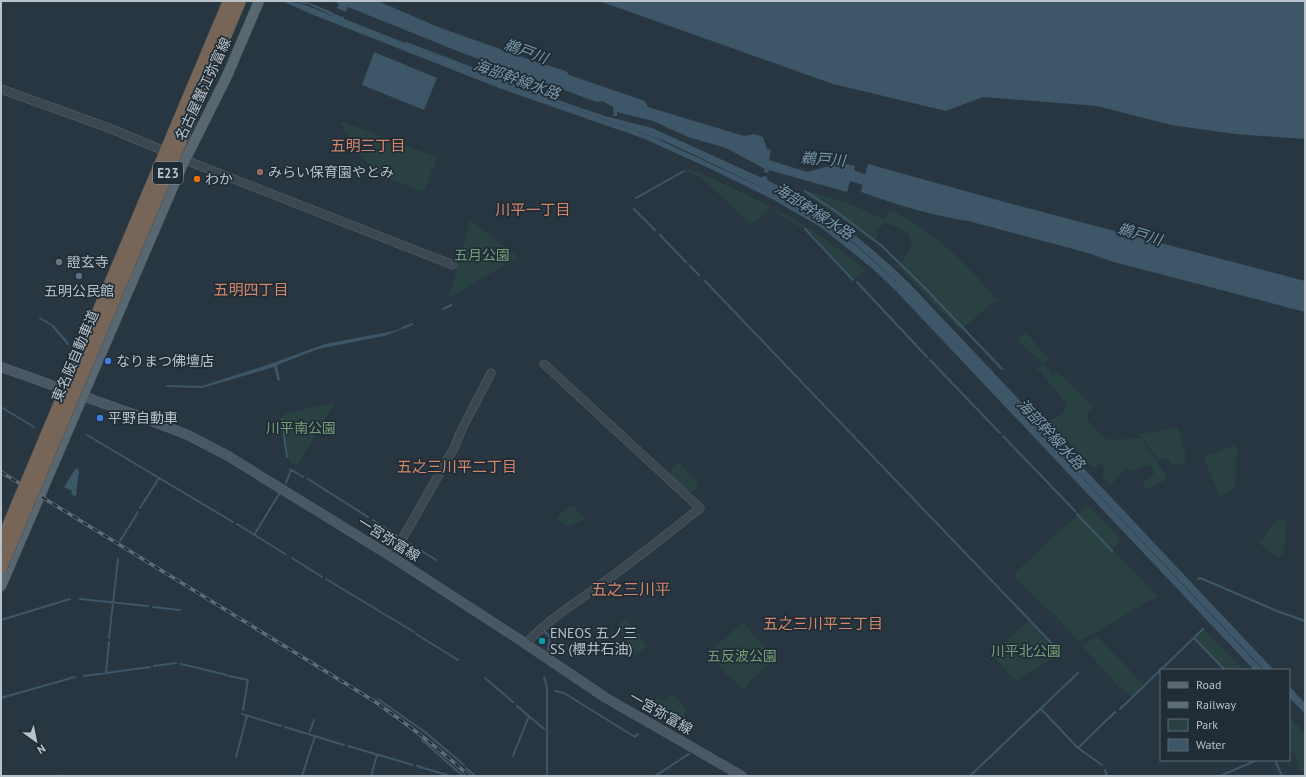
<svg xmlns="http://www.w3.org/2000/svg" width="1306" height="777" font-family="'PT Sans','Noto Sans JP',sans-serif">
	<style>
		.green { fill: #294241 }
		.water { fill: #3d5769; fill-rule: evenodd }
		.lines { fill: none; stroke-linecap: round; stroke-linejoin: round }
		.stream { stroke: #3d5769; stroke-width: 2 }
		.river { stroke: #3d5769; stroke-width: 11 }
		.tertiary-casing { stroke: #59656e; stroke-width: 9 }
		.secondary-casing { stroke: #59656e; stroke-width: 10 }
		.primary-casing { stroke: #45515a; stroke-width: 11 }
		.tertiary { stroke: #3b4851; stroke-width: 8 }
		.secondary { stroke: #495864; stroke-width: 9 }
		.primary { stroke: #596771; stroke-width: 10 }
		.rail-casing { stroke: #5d6d78; stroke-width: 3.5 }
		.rail { stroke: #202d36; stroke-width: 2; stroke-dasharray: 6; stroke-linecap: butt }
		.motorway-bridge-casing { stroke: #46525b; stroke-width: 13; stroke-linecap: butt }
		.motorway-bridge { stroke: #776658; stroke-width: 12 }
		.education-dot { fill: #8d6e63; stroke: #202d36; stroke-width: 1.5 }
		.food-dot { fill: #e8710a; stroke: #202d36; stroke-width: 1.5 }
		.worship-dot { fill: #6b7280; stroke: #202d36; stroke-width: 1.5 }
		.service-dot { fill: #5c6f8a; stroke: #202d36; stroke-width: 1.5 }
		.shop-dot { fill: #3f7fe0; stroke: #202d36; stroke-width: 1.5 }
		.culture-dot { fill: #0f9aa8; stroke: #202d36; stroke-width: 1.5 }
		.labels { text-anchor: middle; dominant-baseline: central; stroke-width: 3.5; stroke-linejoin: round; paint-order: stroke }
		.shield { fill: #202d36; stroke: #8a959e; stroke-width: 1 }
		.shield-label { font-size: 13px; font-weight: bold; fill: #b8c2cb }
		.street-label { font-size: 14px; fill: #b8c2cb; stroke: #202d36 }
		.poi-label { font-size: 14px; fill: #b8c2cb; stroke: #202d36; text-anchor: start }
		.park-label { font-size: 14px; fill: #76a079; stroke: #202d36 }
		.water-label { font-size: 15px; font-style: italic; fill: #7998ad; stroke: #202d36 }
		.neighbourhood-label { font-size: 15px; fill: #d4866a; stroke: #202d36 }
		.quarter-label { font-size: 16px; fill: #d4866a; stroke: #202d36 }
	</style>
	<rect width="100%" height="100%" fill="#273641"/>
	<path class="green" d="M343,122L437,157L425,190L423,192L373,172L340,123Z
		M688,168L702,174L766,204L769,207L761,217L751,224L700,177L689,172L684,173Z
		M801,191C831,195 858,207 885,220L888,211L891,210C933,231 968,264 997,300L991,304L962,329L958,328L898,266L912,247L909,235L902,229L885,223L880,227L876,232L878,237L874,242Z
		M777,210C809,227 837,247 865,269L855,280L811,233L776,213Z
		M470,220L518,257L449,298Z
		M1026,332L1048,359L1043,364L1053,376L1058,372L1094,407L1088,414L1087,419C1092,425 1097,431 1102,437C1107,443 1131,437 1140,438L1163,470L1166,479L1164,481L1158,483L1149,489L1144,486L1143,482L1154,474V471L1150,465L1142,466L1132,471L1125,469L1111,485L1107,483L1101,476L1104,470L1103,466L1100,464L1095,467H1092L1057,431L1051,425L1050,420L1055,419L1066,409V403L1040,371L1035,370L1043,364C1035,354 1024,349 1017,339Z
		M332,403L334,405L298,464L295,465L289,461L283,416L284,414Z
		M1178,427L1187,460L1184,463L1176,466L1171,464L1168,458H1165L1159,461L1139,434L1159,431Z
		M1235,445L1237,446L1235,487L1220,498L1204,457Z
		M677,464H680L699,484V486L692,492L689,491L671,475C670,470 673,466 677,464Z
		M1088,505L1121,539L1112,550L1158,597C1131,609 1107,628 1079,641L1052,612L1045,608L1017,579L1015,573Z
		M570,506H573L586,519L568,527C566,525 557,519 556,517Z
		M1278,518L1281,521H1286L1284,552L1282,556L1277,557L1259,543Z
		M627,619L647,646L638,653L635,652L618,629V625Z
		M1028,621L1060,654L1018,680L1014,679L993,656V653Z
		M741,624H744L775,658L751,680L744,689L727,675L709,654V652Z
		M1203,628L1244,670H1225L1193,638Z
		M1097,636L1143,684L1131,696L1119,687L1082,646Z
		M673,694L687,711L681,721L651,707L657,697L663,702Z
		M1289,716L1305,734V771L1301,772L1289,742Z"/>
	<path class="water" d="M282,1C300,1 316,9 332,16H333L308,4H303L296,1L310,3L334,13L333,15L334,14L344,17V20L366,30L344,20L345,19L440,57L578,107L605,116L652,128L762,178L763,176L767,177V180C823,208 865,240 910,284L1274,670H1264L909,294L858,246L816,216L791,202L815,216L858,247L909,294L1263,670H1254L895,290L873,269L822,228L772,199L715,171L645,139L499,88L311,14ZM509,85L667,142L774,193L655,138Z
		M333,1H378L438,27L528,59L566,71L569,75L645,101L648,107L744,136L754,134L763,137L767,149L771,150L769,160L807,172L841,163L855,166L847,192L769,170L768,173L764,172L765,169L726,148L688,137L653,121L617,112V116H614L613,107L602,101L597,102L465,54L348,7L346,12L337,8L339,4Z
		M599,1H1305V139L1235,134L1171,125L1097,106L983,97L946,111L833,84Z
		M374,52L437,78L424,110L362,85Z
		M868,164L1001,201L1305,281V312L1110,261L1088,253L968,221C932,216 896,204 861,192Z
		M405,327V328L384,336L318,349L277,365L280,380L278,381L274,367L202,388L166,387L167,385L202,386L270,364L325,344L394,331Z
		M76,468L79,470L76,497L71,494L72,491L64,487Z
		M1289,686L1305,703V714L1289,697Z"/>
	<g class="lines">
		<path class="stream" d="M406,43L474,69
			M805,191L834,210L882,246L926,289L1002,369
			M636,198L684,171
			M634,209L655,230
			M805,229L853,280
			M660,235L686,262
			M690,266L699,275
			M705,281L1059,651
			M857,282L927,357
			M443,309L451,305
			M40,318L53,326L68,344
			M403,328L412,324
			M930,360L1000,433
			M1,407L34,427
			M282,419L287,457
			M87,435L233,522
			M1003,436L1075,511
			M290,469L303,477
			M308,479L368,517
			M286,483L291,470
			M140,508L159,478
			M1077,514L1112,551
			M373,520L397,536
			M237,524L285,554
			M254,535L279,494
			M120,541L138,512
			M409,543L436,560
			M292,558L322,577
			M326,579L414,632
			M1198,579L1200,578L1205,580L1277,611L1305,621
			M80,599L148,606
			M153,607L180,610
			M1,620L70,599
			M544,631L550,637L548,650
			M416,634L458,660
			M109,638L118,559
			M1194,638L1225,670
			M181,664L227,675
			M154,666L176,663
			M106,673L109,642
			M84,676L150,667
			M229,676L248,680L243,710
			M544,677L547,687V776
			M485,678L513,702
			M555,691L564,693L635,737L638,734
			M1,698L75,677
			M378,699L425,732L464,765
			M517,706L544,729
			M1041,709L1078,748L1102,765
			M1120,709L1203,629
			M242,714L281,726
			M285,727L344,745
			M310,731L314,720
			M422,740L463,776
			M348,746L413,765
			M1078,748L1115,712
			M513,756L529,716
			M236,757L247,716
			M1275,760L1282,776
			M417,766L450,776
			M466,768L475,776
			M1105,770L1107,776
			M58,775V776
			M302,776L315,736
			M371,776L377,755
			M655,776L689,754
			M970,776L1078,673
			M1220,776L1257,760"/>
		<path class="river" d="M838,173H844L877,184"/>
		<defs>
			<path id="tertiary" d="M1,89L109,128L169,153
				M180,158L453,265
				M392,557L454,448L462,429L491,373
				M526,644C545,622 570,607 593,590C630,564 665,536 700,508L544,364"/>
			<path id="secondary" d="M1,367L136,415L188,435L228,456L392,557L517,638L606,698L742,776"/>
			<path id="primary" d="M1,586L182,166L227,76L259,1"/>
		</defs>
		<use href="#tertiary" class="tertiary-casing"/>
		<use href="#secondary" class="secondary-casing"/>
		<use href="#primary" class="primary-casing"/>
		<use href="#tertiary" class="tertiary"/>
		<use href="#secondary" class="secondary"/>
		<use href="#primary" class="primary"/>
		<defs>
			<path id="rail" d="M1,472L374,701C407,724 439,748 469,776"/>
		</defs>
		<use href="#rail" class="rail-casing"/>
		<use href="#rail" class="rail"/>
		<defs>
			<path id="motorway-bridge" d="M1,543L229,1
				M1,568L240,1"/>
		</defs>
		<use href="#motorway-bridge" class="motorway-bridge-casing"/>
		<use href="#motorway-bridge" class="motorway-bridge"/>
	</g>
	<circle class="education-dot" cx="260" cy="172" r="4"/>
	<circle class="food-dot" cx="197" cy="179" r="4"/>
	<circle class="worship-dot" cx="59" cy="262" r="4"/>
	<circle class="service-dot" cx="79" cy="276" r="4"/>
	<g class="shop-dot">
		<circle cx="108" cy="361" r="4"/>
		<circle cx="100" cy="418" r="4"/>
	</g>
	<circle class="culture-dot" cx="542" cy="641" r="4"/>
	<g class="labels">
		<rect class="shield" x="153" y="162" width="30" height="22" rx="3"/>
		<g class="shield-label">
			<text x="168" y="173">E23</text>
		</g>
		<g class="street-label">
			<text transform="translate(203 89) rotate(-65)">名古屋蟹江弥富線</text>
			<text transform="translate(75 356) rotate(-67)">東名阪自動車道</text>
			<text transform="translate(389 539) rotate(32)">一宮弥富線</text>
			<text transform="translate(661 713) rotate(30)">一宮弥富線</text>
		</g>
		<g class="poi-label">
			<text x="268" y="172">みらい保育園やとみ</text>
			<text x="205" y="179">わか</text>
			<text x="67" y="262">證玄寺</text>
			<text x="79" y="291" text-anchor="middle">五明公民館</text>
			<text x="116" y="361">なりまつ佛壇店</text>
			<text x="108" y="418">平野自動車</text>
			<text x="550" y="633">ENEOS 五ノ三<tspan x="550" dy="16">SS (櫻井石油)</tspan></text>
		</g>
		<g class="park-label">
			<text x="482" y="255">五月公園</text>
			<text x="301" y="428">川平南公園</text>
			<text x="1026" y="651">川平北公園</text>
			<text x="742" y="656">五反波公園</text>
		</g>
		<g class="water-label">
			<text transform="translate(526 51) rotate(20)">鵜戸川</text>
			<text transform="translate(517 79) rotate(20)">海部幹線水路</text>
			<text transform="translate(823 159) rotate(4)">鵜戸川</text>
			<text transform="translate(814 211) rotate(33)">海部幹線水路</text>
			<text transform="translate(1140 234) rotate(16)">鵜戸川</text>
			<text transform="translate(1051 434) rotate(47)">海部幹線水路</text>
		</g>
		<g class="neighbourhood-label">
			<text x="368" y="145">五明三丁目</text>
			<text x="533" y="209">川平一丁目</text>
			<text x="251" y="289">五明四丁目</text>
			<text x="457" y="466">五之三川平二丁目</text>
			<text x="823" y="623">五之三川平三丁目</text>
		</g>
		<g class="quarter-label">
			<text x="631" y="589">五之三川平</text>
		</g>
	</g>
	<rect width="1306" height="777" fill="none" stroke="#b8c2cb" stroke-width="4"/>
	<rect x="1160" y="669" width="130" height="92" fill="#202d36" stroke="#5d6972"/>
	<rect x="1168" y="682" width="20" height="6" fill="#596771" stroke="#5d6972"/>
	<text x="1196" y="689" font-size="12" fill="#b8c2cb">Road</text>
	<rect x="1168" y="702" width="20" height="6" fill="#5d6d78" stroke="#5d6972"/>
	<text x="1196" y="709" font-size="12" fill="#b8c2cb">Railway</text>
	<rect x="1168" y="719" width="20" height="12" fill="#294241" stroke="#5d6972"/>
	<text x="1196" y="729" font-size="12" fill="#b8c2cb">Park</text>
	<rect x="1168" y="739" width="20" height="12" fill="#3d5769" stroke="#5d6972"/>
	<text x="1196" y="749" font-size="12" fill="#b8c2cb">Water</text>
	<g transform="translate(36 741) rotate(147)" stroke="#202d36" stroke-width="3" paint-order="stroke">
	<path d="M0-3L7 15L0 10L-7 15Z" fill="#b8c2cb"/>
	<text y="-6" font-size="11" font-weight="bold" text-anchor="middle" fill="#b8c2cb">N</text>
	</g>
</svg>
